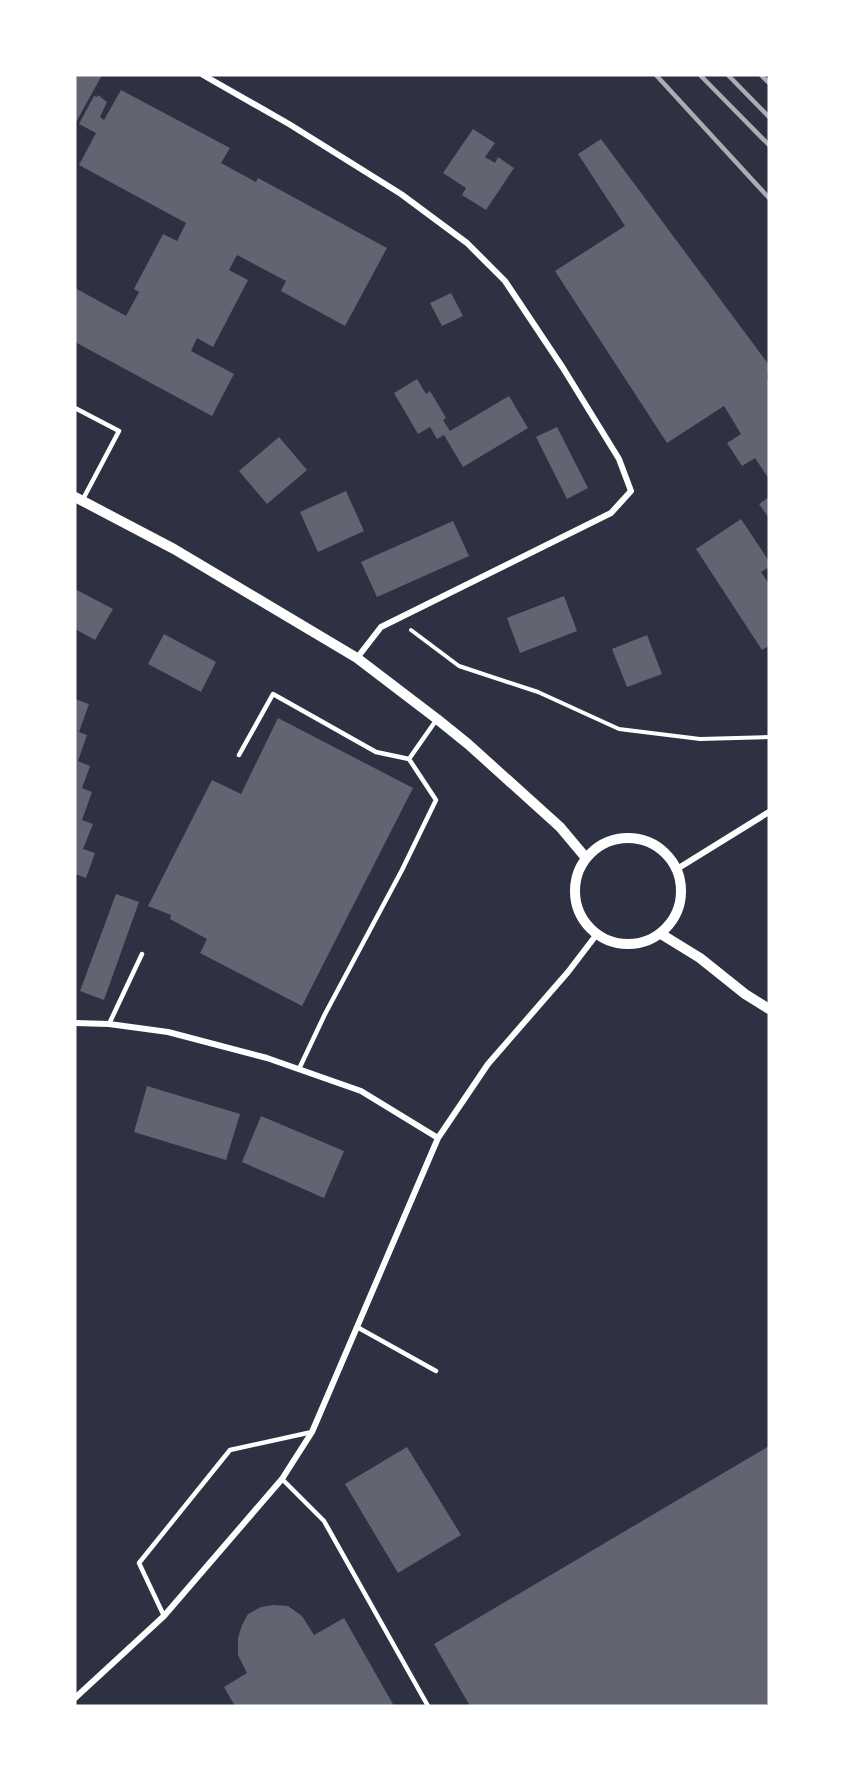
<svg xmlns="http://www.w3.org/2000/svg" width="844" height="1781" font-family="Quicksand,sans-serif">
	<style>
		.building { fill: #626471 }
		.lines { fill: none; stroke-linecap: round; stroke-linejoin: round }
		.path { stroke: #fff; stroke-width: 4 }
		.service { stroke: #fff; stroke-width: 4.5 }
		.minor { stroke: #fff; stroke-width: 6 }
		.tertiary { stroke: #fff; stroke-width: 10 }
		.rail { stroke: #abadb3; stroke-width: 4.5 }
	</style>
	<rect width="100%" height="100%" fill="#2d3142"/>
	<path class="building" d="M75,75H102L75,124Z
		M121,90L230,148L221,163L256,182L258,178L387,248L345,326L281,291L286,281L237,255L229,270L248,280L213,347L197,338L191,351L234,374L212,416L75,342V288L126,316L139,292L134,289L163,234L177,241L186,223L79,165L96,133L79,124L94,96L97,97L98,95L107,102L100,117L104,120Z
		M473,129L495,143L485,157L495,163L498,157L514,168L486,210L462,195L466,188L443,173Z
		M601,139L769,365L767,378L769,380V479L755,458L742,466L727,443L741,434L724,406L667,443L555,271L625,226L578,154Z
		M451,293L463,316L442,326L430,303Z
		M417,379L426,394L430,391L446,418L443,420L450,431L509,396L528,428L463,467L444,435L437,439L430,427L418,434L394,393Z
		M557,427L588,488L567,499L536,437Z
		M279,437L307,470L267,504L239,471Z
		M346,491L364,531L318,552L300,512Z
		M769,497V518L759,504Z
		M741,519L769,561V567L761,572L769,584V646L762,650L696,549Z
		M453,521L469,556L377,597L361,562Z
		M75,589L113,609L95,640L75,629Z
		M564,596L577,631L520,653L507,618Z
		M164,634L216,662L201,692L148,664Z
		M647,635L662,674L627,687L612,649Z
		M75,699L89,704L79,732L87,735L78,761L90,766L82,788L92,792L82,820L93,824L83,849L95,853L86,878L75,874Z
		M278,718L413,788L302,1006L200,953L207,939L170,919L171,915L148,906L212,780L241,794Z
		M116,894L139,902L104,1000L80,991Z
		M147,1086L240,1114L226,1160L134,1132Z
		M261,1116L344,1151L324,1198L242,1162Z
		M769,1446V1703L765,1706H470L434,1644Z
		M407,1447L461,1535L398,1573L345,1484Z
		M273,1605L288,1606L302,1616L314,1635L344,1618L394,1706H235L224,1687L247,1673L238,1655V1638L242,1625L248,1614L261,1607Z"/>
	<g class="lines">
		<path class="path" d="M411,630L459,666L538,692L619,729L700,739L769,737"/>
		<path class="service" d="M75,408L119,431L82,501
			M239,755L273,694L376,752L409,759
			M109,1024L142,954
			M299,1069L325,1014L402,870L436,800L409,759L437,719
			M357,1327L436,1371
			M282,1479L324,1521L428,1706
			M164,1616L139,1563L230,1450L312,1432"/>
		<path class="minor" d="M203,75L289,124L401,194L467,243L505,281L563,368L619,459L631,491L611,513L381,627L357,658
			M677,869L769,812
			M75,1023L109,1024L168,1032L267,1058L361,1091L438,1138
			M75,1698L164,1616L282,1479L312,1432L438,1138L488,1064L568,972L597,934"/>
		<path class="tertiary" d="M75,497L174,549L357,658L437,719L468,744L560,827L586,858
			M575 891a53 53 0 1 1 106 0a53 53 0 1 1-106 0Z
			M661,934L700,958L745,994L769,1009"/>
		<path class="rail" d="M656,75L769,198
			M700,75L769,145
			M728,75L769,117
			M761,75L769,83"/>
	</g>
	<rect width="844" height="1781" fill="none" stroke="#ffffff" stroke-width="153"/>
</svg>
